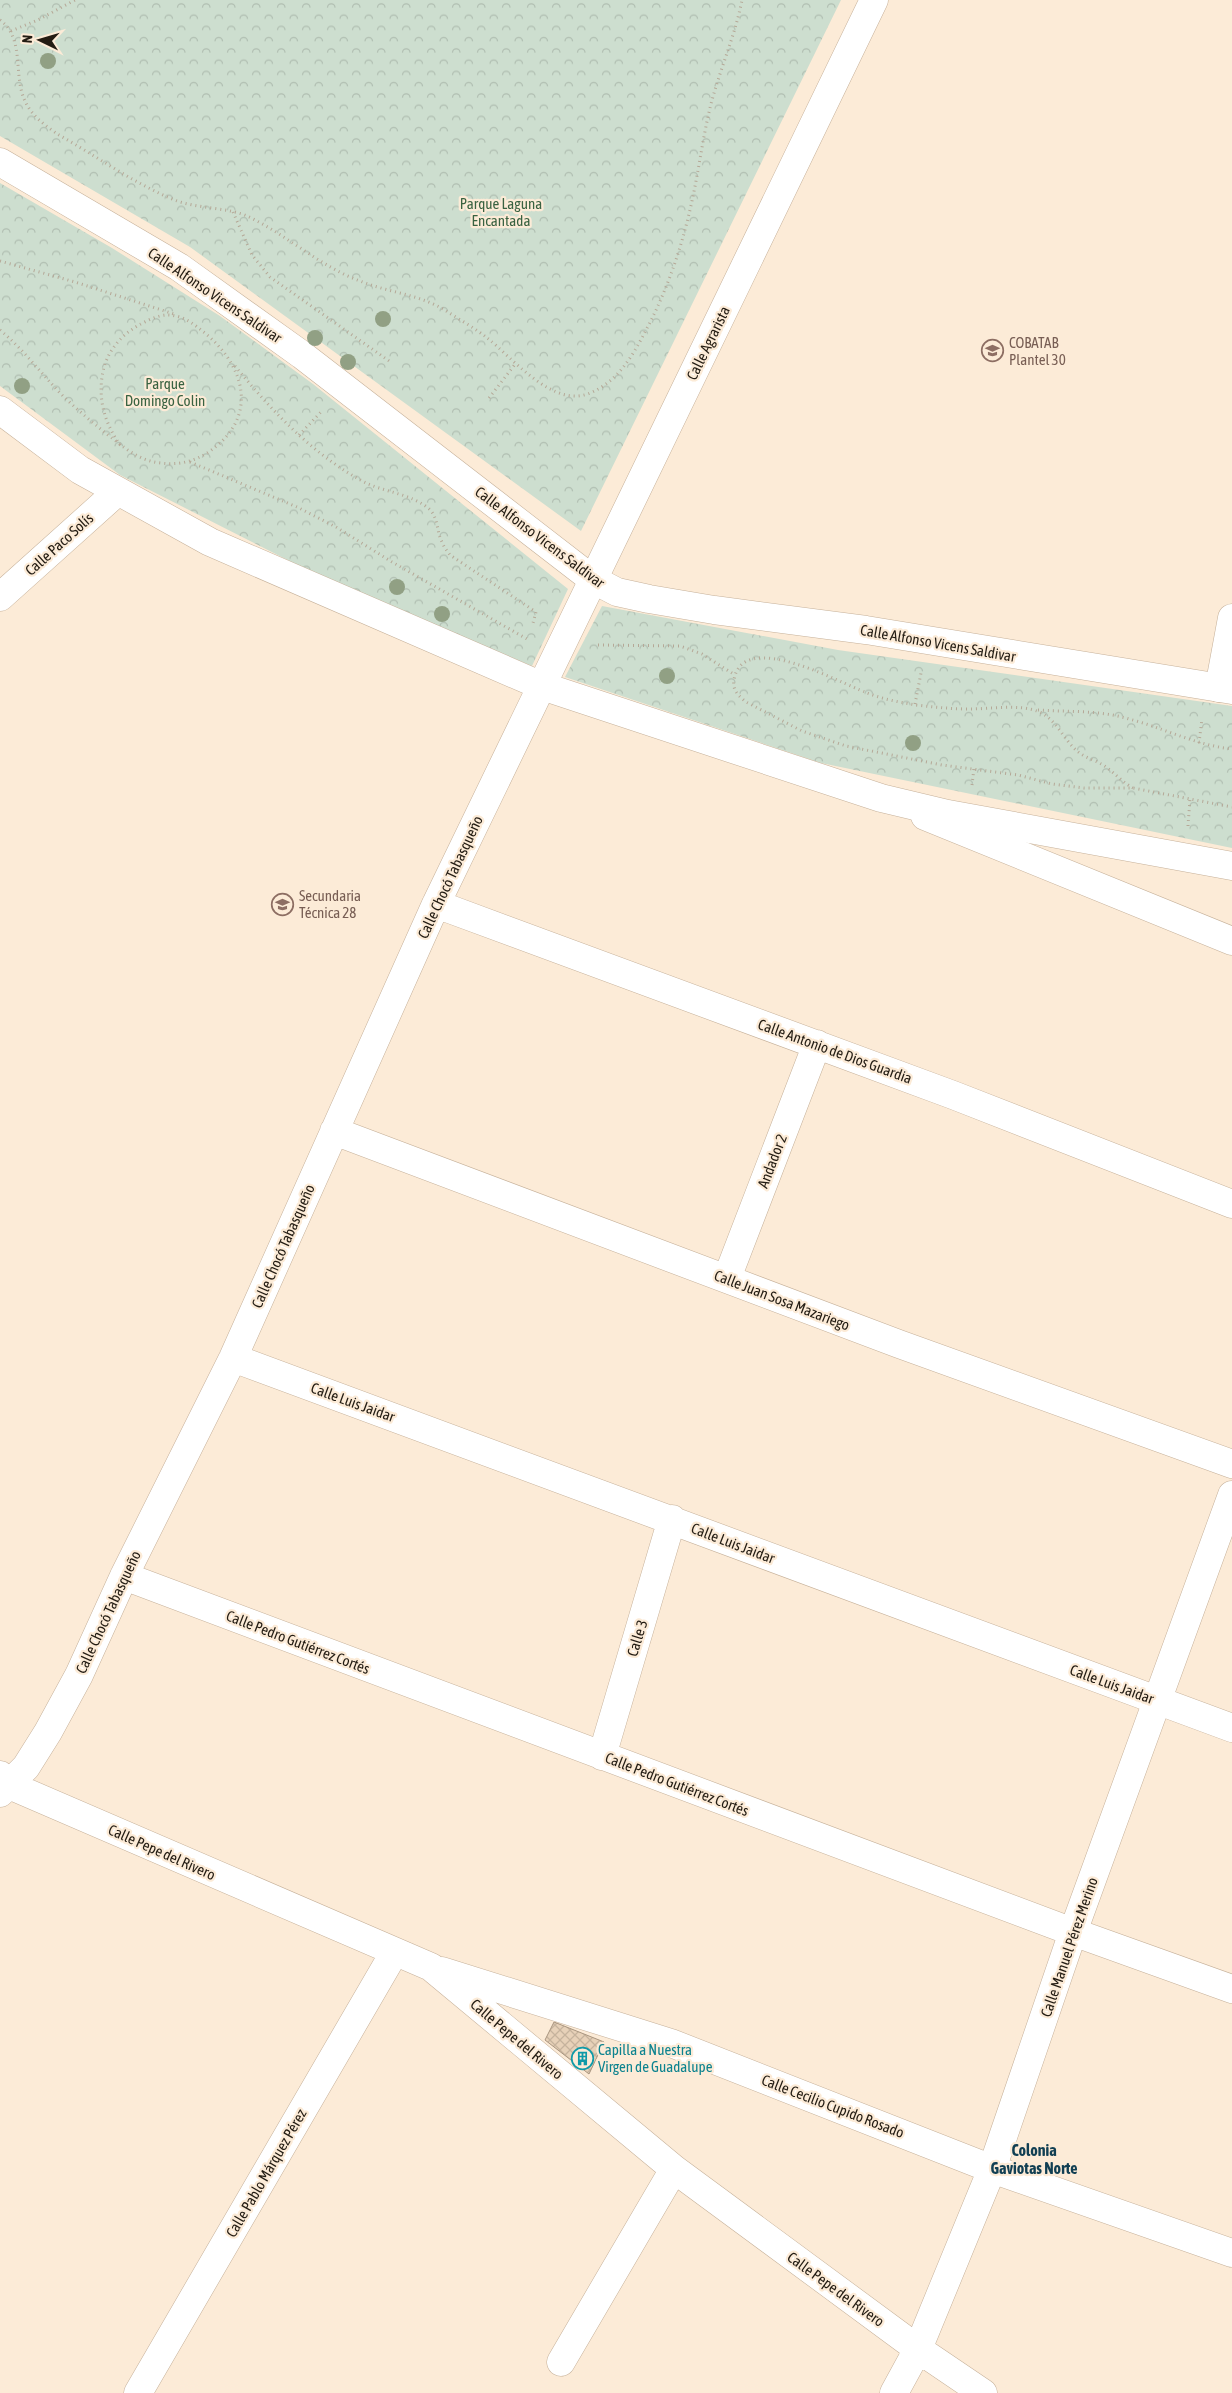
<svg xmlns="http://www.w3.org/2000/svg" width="1232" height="2393" font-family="'Asap Condensed',sans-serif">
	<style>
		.park { fill: url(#park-crowns) }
		.building { fill: url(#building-cross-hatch); stroke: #a9957f }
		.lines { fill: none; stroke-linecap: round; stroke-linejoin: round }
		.minor-casing { stroke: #c6b19a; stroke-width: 29 }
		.major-casing { stroke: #c6b19a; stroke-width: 29 }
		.path { stroke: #b5a897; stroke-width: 3; stroke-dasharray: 1 4; stroke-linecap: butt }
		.minor { stroke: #fff; stroke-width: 28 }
		.major { stroke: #fff; stroke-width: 28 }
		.tree { fill: #91a084 }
		.labels { text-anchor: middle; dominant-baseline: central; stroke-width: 4.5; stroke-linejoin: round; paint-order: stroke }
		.park-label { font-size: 15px; fill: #396241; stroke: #fcebd7 }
		.street-label { font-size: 15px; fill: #231c13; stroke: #fcebd7 }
		.education-label { font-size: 15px; fill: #785e54; stroke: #fcebd7; text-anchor: start }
		.culture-label { font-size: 15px; fill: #0d838f; stroke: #fcebd7; text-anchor: start }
		.neighbourhood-label { font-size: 16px; font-weight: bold; fill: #113f53; stroke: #fcebd7 }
	</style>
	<defs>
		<pattern id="park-crowns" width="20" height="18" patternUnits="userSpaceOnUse" patternTransform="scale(1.25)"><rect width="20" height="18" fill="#cddecf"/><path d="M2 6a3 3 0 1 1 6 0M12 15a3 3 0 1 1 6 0" fill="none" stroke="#b0beb1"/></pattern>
		<pattern id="building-cross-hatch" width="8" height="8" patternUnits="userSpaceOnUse" patternTransform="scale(1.25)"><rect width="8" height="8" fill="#e7d1b8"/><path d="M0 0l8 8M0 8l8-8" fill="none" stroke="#c6b39d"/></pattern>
	</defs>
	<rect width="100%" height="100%" fill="#fcebd7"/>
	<path class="park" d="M0,0H841L581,531L190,247L0,136Z
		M0,183L112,248L220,316L313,384L568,589L532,666L323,578L120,475L0,386Z
		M602,606L838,650L1232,706V848L821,763L565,677Z"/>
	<path class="building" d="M554,2022L604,2042L589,2074L545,2040Z"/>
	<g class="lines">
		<defs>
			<path id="minor" d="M0,597L117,492
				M1219,688L1232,618
				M925,816L1232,941
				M436,904L953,1095L1232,1204
				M334,1131L899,1344L1232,1464
				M727,1278L817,1044
				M233,1358L1232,1728
				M124,1576L1073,1932L1232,1989
				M602,1756L672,1519
				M0,1775L9,1785L431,1967L674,2169L918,2349L983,2393
				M0,1793L26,1767L48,1732L79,1675L124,1576L233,1358L436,904L874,0
				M442,1971L671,2043L992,2169L1232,2253
				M561,2362L674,2169
				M138,2393L394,1953
				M894,2393L918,2349L992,2169L1073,1932L1232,1495"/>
			<path id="major" d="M0,162L179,267L302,355L592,579L617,592L649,599L714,610L866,630L1232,690
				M0,410L80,470L210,542L542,686L881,798L948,814L1232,866"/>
		</defs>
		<use href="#minor" class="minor-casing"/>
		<use href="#major" class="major-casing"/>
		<path class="path" d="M0,20C26,39 12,77 26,103C32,116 47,127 59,135C96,156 132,182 172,199C195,209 227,207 247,216C286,234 319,266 360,281C387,292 417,294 443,309C457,318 473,327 486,337C513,358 553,409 590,393C617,382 632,357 645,332C667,291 682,247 692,201C699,169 703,136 711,104C720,69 735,36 742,0
			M11,31L38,20L75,0
			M233,212L252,255L270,277L392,363
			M0,261L75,282L174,314
			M0,330C23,349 40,372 60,393C75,408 92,422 108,435C125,448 139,461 161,463C183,466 202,459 219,444C258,409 241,363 206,334C194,324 183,315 167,315C158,315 146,321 139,325C123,334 111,347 105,364C96,393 103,422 121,446
			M235,366C272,411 312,454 364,482C384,492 411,494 428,508C439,517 436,531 442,542C444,547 447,551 450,555L536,612L533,623
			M489,398L516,363
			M299,435L321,412
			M190,462L297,507L336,527L392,562L527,639
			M598,645L680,646L702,654L735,675
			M915,704L921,673
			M1038,710C1068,712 1100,710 1129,719C1164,728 1195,745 1232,749
			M1199,743L1202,719
			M972,785L974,768
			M1133,788C1122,782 1114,772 1103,765C1095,760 1085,758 1077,751C1063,739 1056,718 1037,711C1017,704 991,709 969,709C951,709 934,707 916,705C899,702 881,699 865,692C840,683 742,628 734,680C732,690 739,696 746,702L802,731L846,746L942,765L1018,775L1052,784L1084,788H1133L1232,807
			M1188,826L1190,799"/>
		<use href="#minor" class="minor"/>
		<use href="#major" class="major"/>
	</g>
	<g class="tree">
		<circle cx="48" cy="61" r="8"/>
		<circle cx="383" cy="319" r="8"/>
		<circle cx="315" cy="338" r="8"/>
		<circle cx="348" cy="362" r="8"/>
		<circle cx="22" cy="386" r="8"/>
		<circle cx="397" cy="587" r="8"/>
		<circle cx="442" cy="614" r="8"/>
		<circle cx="667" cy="676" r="8"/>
		<circle cx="913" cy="743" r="8"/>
	</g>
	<defs>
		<symbol id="school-ring" viewBox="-11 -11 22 22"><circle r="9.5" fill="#fcebd7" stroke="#8d6e63" stroke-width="1.5"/><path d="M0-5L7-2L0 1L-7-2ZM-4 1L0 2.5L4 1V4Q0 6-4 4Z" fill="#8d6e63"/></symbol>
		<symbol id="building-ring" viewBox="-11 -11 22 22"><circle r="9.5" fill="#fcebd7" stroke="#0f9aa8" stroke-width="1.5"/><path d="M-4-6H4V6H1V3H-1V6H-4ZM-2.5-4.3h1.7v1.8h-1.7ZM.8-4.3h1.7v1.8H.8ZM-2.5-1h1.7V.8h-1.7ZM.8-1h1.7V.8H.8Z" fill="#0f9aa8"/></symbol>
	</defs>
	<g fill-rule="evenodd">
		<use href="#school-ring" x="980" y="338" width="25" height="25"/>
		<use href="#school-ring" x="270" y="892" width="25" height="25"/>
		<use href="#building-ring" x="570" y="2046" width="25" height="25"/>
	</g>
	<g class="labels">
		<g class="park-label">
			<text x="501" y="203">Parque Laguna<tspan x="501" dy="17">Encantada</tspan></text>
			<text x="165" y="383">Parque<tspan x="165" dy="17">Domingo Colin</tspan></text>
		</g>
		<g class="street-label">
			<text transform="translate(215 295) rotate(34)">Calle Alfonso Vicens Saldivar</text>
			<text transform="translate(708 343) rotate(-64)">Calle Agrarista</text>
			<text transform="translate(540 537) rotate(37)">Calle Alfonso Vicens Saldivar</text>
			<text transform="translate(59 544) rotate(-42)">Calle Paco Solís</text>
			<text transform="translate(938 643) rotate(10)">Calle Alfonso Vicens Saldivar</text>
			<text transform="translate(450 877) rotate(-65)">Calle Chocó Tabasqueño</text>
			<text transform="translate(835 1051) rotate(20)">Calle Antonio de Dios Guardia</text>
			<text transform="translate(772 1161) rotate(-69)">Andador 2</text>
			<text transform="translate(283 1246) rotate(-66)">Calle Chocó Tabasqueño</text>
			<text transform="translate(782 1300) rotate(21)">Calle Juan Sosa Mazariego</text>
			<text transform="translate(353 1402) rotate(20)">Calle Luis Jaidar</text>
			<text transform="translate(733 1543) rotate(21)">Calle Luis Jaidar</text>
			<text transform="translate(108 1612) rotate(-65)">Calle Chocó Tabasqueño</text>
			<text transform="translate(637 1638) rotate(-73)">Calle 3</text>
			<text transform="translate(298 1642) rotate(21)">Calle Pedro Gutiérrez Cortés</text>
			<text transform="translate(1112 1684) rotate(20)">Calle Luis Jaidar</text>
			<text transform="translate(677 1784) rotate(21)">Calle Pedro Gutiérrez Cortés</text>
			<text transform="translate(162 1852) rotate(24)">Calle Pepe del Rivero</text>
			<text transform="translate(1069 1947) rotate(-71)">Calle Manuel Pérez Merino</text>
			<text transform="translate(517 2039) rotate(40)">Calle Pepe del Rivero</text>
			<text transform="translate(833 2106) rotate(21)">Calle Cecilio Cupido Rosado</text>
			<text transform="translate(266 2173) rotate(-60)">Calle Pablo Márquez Pérez</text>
			<text transform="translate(836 2289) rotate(36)">Calle Pepe del Rivero</text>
		</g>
		<g class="education-label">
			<text x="1009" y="342">COBATAB<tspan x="1009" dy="17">Plantel 30</tspan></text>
			<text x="299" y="895">Secundaria<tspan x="299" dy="17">Técnica 28</tspan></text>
		</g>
		<g class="culture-label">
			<text x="598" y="2049">Capilla a Nuestra<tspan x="598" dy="17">Virgen de Guadalupe</tspan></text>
		</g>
		<g class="neighbourhood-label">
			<text x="1034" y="2150">Colonia<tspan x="1034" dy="18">Gaviotas Norte</tspan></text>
		</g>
	</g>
	<g transform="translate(40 40) rotate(275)" stroke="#fcebd7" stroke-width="4" paint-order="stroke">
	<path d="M0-4L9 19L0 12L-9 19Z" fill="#231c13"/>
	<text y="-8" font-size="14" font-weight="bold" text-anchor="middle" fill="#231c13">N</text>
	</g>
</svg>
